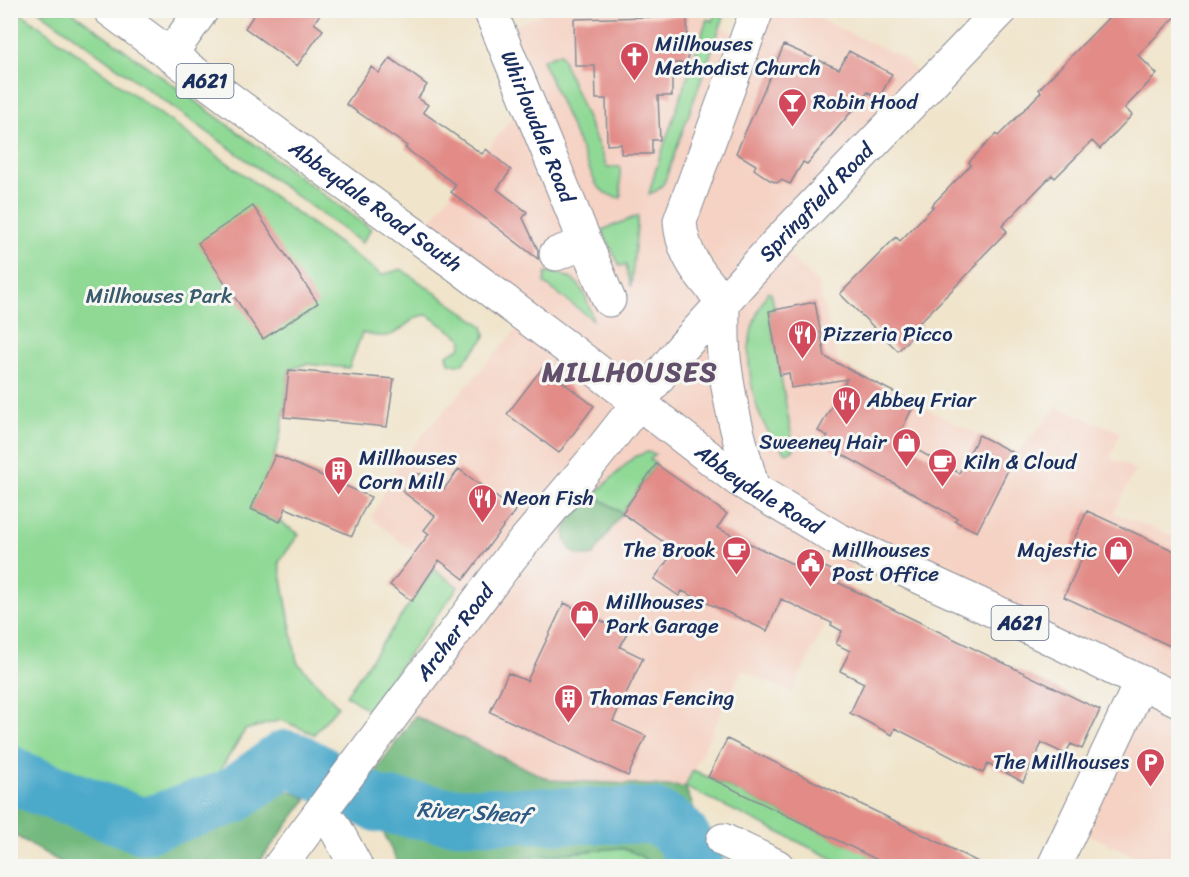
<svg xmlns="http://www.w3.org/2000/svg" width="1189" height="877" font-family="Sriracha,sans-serif">
	<style>
		.built { fill: #f5d2c3 }
		.green { fill: #8fd995; stroke: #55847a; stroke-width: 1.5 }
		.forest { fill: #73b97e; stroke: #47746e; stroke-width: 1.5 }
		.lines { fill: none; stroke-linecap: round; stroke-linejoin: round }
		.river { stroke: #4ca9ca; stroke-width: 56 }
		.building { fill: #e28b87 }
		.minor-casing { stroke: #868a94; stroke-width: 35 }
		.major-casing { stroke: #868a94; stroke-width: 35 }
		.minor { stroke: #fff; stroke-width: 33 }
		.major { stroke: #fff; stroke-width: 33 }
		.labels { text-anchor: middle; dominant-baseline: central; stroke-width: 6; stroke-linejoin: round; paint-order: stroke }
		.shield { fill: #f6f6f2; stroke: #5d6b8a; stroke-width: 1.5 }
		.shield-label { font-size: 20px; font-weight: bold; fill: #1b2f5e }
		.poi-label { font-size: 21px; fill: #1b2f5e; stroke: #f6f6f2; text-anchor: start }
		.street-label { font-size: 21px; fill: #1b2f5e; stroke: #f6f6f2 }
		.park-label { font-size: 21px; fill: #385a6c; stroke: #f6f6f2 }
		.water-label { font-size: 22px; font-style: italic; fill: #2c5a84; stroke: #f6f6f2 }
		.district-label { font-size: 27px; font-weight: bold; letter-spacing: 1.5px; fill: #614f6c; stroke: #f6f6f2 }
	</style>
	<rect width="100%" height="100%" fill="#f6f6f2"/>
	<filter id="ink" filterUnits="userSpaceOnUse"><feTurbulence type="fractalNoise" baseFrequency=".0167" numOctaves="2"/><feDisplacementMap in="SourceGraphic" scale="12" xChannelSelector="R" yChannelSelector="G"/><feConvolveMatrix kernelMatrix="1 2 1 2 8 2 1 2 1" color-interpolation-filters="sRGB"/></filter>
	<filter id="wash" filterUnits="userSpaceOnUse"><feTurbulence type="fractalNoise" baseFrequency=".008" numOctaves="4" result="noise"/><feDisplacementMap in="SourceGraphic" scale="24" xChannelSelector="R" yChannelSelector="G"/><feGaussianBlur stdDeviation="1.35" result="paint"/><feColorMatrix in="noise" values="0 0 0 0 0 0 0 0 0 0 0 0 0 0 0 0 0 1.4 0 .05"/><feComposite in="paint" operator="in"/></filter>
	<g filter="url(#wash)">
		<rect width="100%" height="100%" fill="#f0e4ca"/>
		<path class="built" d="M691,10L745,39L757,11H802L902,57L930,84L777,244L818,283L838,363L846,368L1016,454L1057,407L1120,432L1110,459L1125,464L1135,471L1114,513L1178,538V866H1155L1073,827L1141,683L860,551L792,693L742,670L685,787L550,780L398,708L476,602L371,518L397,467L420,438L527,318L417,236L526,101L499,33L547,11Z"/>
		<path class="green" d="M17,10L382,275L401,269L483,326L485,334L484,339L463,363L457,365L449,363L447,355L460,348L462,341L461,338L427,315C411,315 404,331 390,335C381,338 371,335 362,333L349,368L306,364L289,370C286,395 285,420 278,444C272,467 261,488 251,509L280,522L299,534L279,562L297,662L338,706L314,734L281,720L245,730L214,780L142,802L126,800L33,759L11,746L10,11Z
			M39,11H71L371,229L362,243Z
			M717,11H726L664,183L656,191L649,194L655,172L707,19L712,21Z
			M560,53L607,167H620L621,198C611,197 602,192 596,184L542,60Z
			M638,216L631,287L626,265L620,266L602,230Z
			M546,272C582,275 584,291 593,320L544,283Z
			M768,291L771,293L775,310L769,311L794,449L787,453L785,452C778,444 770,436 765,426C753,405 746,363 750,339C752,322 760,306 768,291Z
			M647,452L655,454L650,460L656,464L622,513L594,495L634,457Z
			M434,569L458,587L368,710L346,695Z
			M693,770L892,866H848L685,787Z
			M619,848C632,851 643,855 652,866H540L528,857Z"/>
		<path class="forest" d="M594,495L622,513L593,555C585,557 577,556 571,550C553,527 579,511 594,495Z
			M415,716L550,780L685,787L718,866H652C643,855 632,851 619,848L528,857L513,866H399L378,821L374,808V792L377,769Z
			M279,790L294,792L307,799L256,866H67L11,833V791L34,801L140,841H154C180,832 209,825 234,814C250,807 262,792 279,790Z"/>
		<g class="lines">
			<path class="river" d="M10,773L24,781L143,826L231,797L285,758L297,761L377,804L445,815L651,816C680,825 686,841 697,866"/>
		</g>
		<g id="blocks">
			<path class="building" d="M257,10H323L314,23L323,30L297,66L245,28Z
				M1116,10H1179V13L1138,55L1157,74L1125,108L1132,115L1100,149L1092,141L1055,178L1052,175L1002,226L1007,231L976,263L978,264L918,324L921,327L898,351L840,294L896,237L900,241L933,207L931,206L971,165L969,162L996,134L998,136L1020,114L1041,92L1039,89Z
				M687,16L688,63H672V96H658L660,140H652V154H621V144L607,145L606,99H596L595,66H575L574,19Z
				M784,45L839,69L849,51L892,74L879,98L868,92L807,164L803,162L790,184L781,180L777,183L770,180L754,169L756,165L736,153Z
				M390,58L427,85L418,98L428,105L423,112L482,154L486,149L511,170L497,189L527,212L523,218L538,250V259L451,192L456,185L405,148L407,146L346,104L371,67L379,73Z
				M253,206L318,303L263,339L198,243Z
				M815,302L825,357L915,403L897,439L959,473L979,435L1016,454L977,532L955,521L957,518L823,444L828,436L818,431L847,379L791,388L789,373L780,375L769,311Z
				M543,367L594,406L559,453L507,414Z
				M289,370L394,379L387,427L284,417Z
				M275,455L371,497L361,515L352,536L286,508L280,522L251,509Z
				M656,464L727,514L717,528L797,566L801,556L840,574L837,582L1100,710L1082,749L1071,744L1065,754L1042,743L1023,782L988,763L983,773L895,728L892,735L850,713L864,683L840,671L850,651L836,644L842,631L831,625L832,623L781,599L767,631L682,591L679,596L654,579L675,550L622,513Z
				M459,469L515,511L464,579L439,560L412,601L390,585L429,534L424,530L435,516L402,491L414,474H424L444,489Z
				M1087,511L1179,553V650L1064,597L1084,553L1071,546Z
				M564,603L627,633L620,647L643,658L613,721L646,736L628,776L490,712L508,673L527,681Z
				M727,739L932,839L988,867H892L708,777Z"/>
		</g>
	</g>
	<g filter="url(#ink)">
		<use href="#blocks" fill-opacity="0" stroke="#868a94" stroke-width="1.5"/>
		<g class="lines">
			<defs>
				<g id="minor">
					<path id="s1" d="M490,10L609,300"/>
					<path d="M170,55L202,10"/>
					<path d="M556,254L585,243"/>
					<path d="M723,301C701,276 682,255 680,221L757,10"/>
					<path d="M322,811L337,831L356,866"/>
					<path d="M723,840L777,866"/>
					<path id="s2" d="M280,866L511,557L595,458L680,350L776,244L1001,10"/>
					<path d="M1054,866L1141,682"/>
				</g>
				<g id="major">
					<path id="s3" d="M110,10L301,152L458,266L573,352L737,479L837,539L992,610L1178,700"/>
					<path d="M723,301C723,323 722,345 725,366C730,408 742,449 753,489"/>
				</g>
			</defs>
			<use href="#minor" class="minor-casing"/>
			<use href="#major" class="major-casing"/>
			<use href="#minor" class="minor"/>
			<use href="#major" class="major"/>
		</g>
	</g>
	<defs>
		<symbol id="church-pin" viewBox="-11 -11 22 30"><path d="M0 17L-7.5 6A9.5 9.5 0 1 1 7.5 6Z" fill="#d1495b" stroke="#f6f6f2"/><path d="M-1.2-6h2.4v3.5h3.3v2.4h-3.3V6h-2.4V-.1h-3.3v-2.4h3.3Z" fill="#fff"/></symbol>
		<symbol id="bar-pin" viewBox="-11 -11 22 30"><path d="M0 17L-7.5 6A9.5 9.5 0 1 1 7.5 6Z" fill="#d1495b" stroke="#f6f6f2"/><path d="M-6-5H6L.8 .8V4.5H3.5V6h-7V4.5H-.8V.8Z" fill="#fff"/></symbol>
		<symbol id="restaurant-pin" viewBox="-11 -11 22 30"><path d="M0 17L-7.5 6A9.5 9.5 0 1 1 7.5 6Z" fill="#d1495b" stroke="#f6f6f2"/><path d="M-5-6h1v4h1v-4h1v4h1v-4h1v5L-1.5 .5V6h-2V.5L-5-1ZM5-6V6H3V1.5H1.5Q1.5-4 5-6Z" fill="#fff"/></symbol>
		<symbol id="shop-pin" viewBox="-11 -11 22 30"><path d="M0 17L-7.5 6A9.5 9.5 0 1 1 7.5 6Z" fill="#d1495b" stroke="#f6f6f2"/><path d="M-5-2.5h2.3a2.7 3.5 0 0 1 5.4 0H5L5.5 6h-11ZM-1.5-2.5h3a1.5 2.3 0 0 0-3 0Z" fill="#fff"/></symbol>
		<symbol id="cafe-pin" viewBox="-11 -11 22 30"><path d="M0 17L-7.5 6A9.5 9.5 0 1 1 7.5 6Z" fill="#d1495b" stroke="#f6f6f2"/><path d="M-5.5-4.5H6V0H3Q3 3.5 0 3.5H-2.5Q-5.5 3.5-5.5 0ZM3-3.2v2h1.7v-2ZM-6 4.5H4V6H-6Z" fill="#fff"/></symbol>
		<symbol id="building-pin" viewBox="-11 -11 22 30"><path d="M0 17L-7.5 6A9.5 9.5 0 1 1 7.5 6Z" fill="#d1495b" stroke="#f6f6f2"/><path d="M-4-6H4V6H1V3H-1V6H-4ZM-2.5-4.3h1.7v1.8h-1.7ZM.8-4.3h1.7v1.8H.8ZM-2.5-1h1.7V.8h-1.7ZM.8-1h1.7V.8H.8Z" fill="#fff"/></symbol>
		<symbol id="civic-pin" viewBox="-11 -11 22 30"><path d="M0 17L-7.5 6A9.5 9.5 0 1 1 7.5 6Z" fill="#d1495b" stroke="#f6f6f2"/><path d="M-.6-6.5H3V-4.5H.6V-3L4-1V1h2V6H-6V1h2V-1L-.6-3ZM-1.2 2.5V6h2.4V2.5Z" fill="#fff"/></symbol>
		<symbol id="parking-pin" viewBox="-11 -11 22 30"><path d="M0 17L-7.5 6A9.5 9.5 0 1 1 7.5 6Z" fill="#d1495b" stroke="#f6f6f2"/><path d="M-3.5-5.5H1a3.5 3.5 0 0 1 0 7H-1V5.5H-3.5ZM-1-3.4V-.6H.8a1.4 1.4 0 0 0 0-2.8Z" fill="#fff"/></symbol>
	</defs>
	<g fill-rule="evenodd">
		<use href="#church-pin" x="618" y="40" width="33" height="45"/>
		<use href="#bar-pin" x="776" y="86" width="33" height="45"/>
		<use href="#restaurant-pin" x="786" y="318" width="33" height="45"/>
		<use href="#restaurant-pin" x="830" y="384" width="33" height="45"/>
		<use href="#shop-pin" x="890" y="426" width="33" height="45"/>
		<use href="#cafe-pin" x="926" y="446" width="33" height="45"/>
		<use href="#building-pin" x="322" y="454" width="33" height="45"/>
		<use href="#restaurant-pin" x="466" y="482" width="33" height="45"/>
		<use href="#cafe-pin" x="720" y="534" width="33" height="45"/>
		<use href="#shop-pin" x="1102" y="534" width="33" height="45"/>
		<use href="#civic-pin" x="794" y="546" width="33" height="45"/>
		<use href="#shop-pin" x="568" y="598" width="33" height="45"/>
		<use href="#building-pin" x="552" y="682" width="33" height="45"/>
		<use href="#parking-pin" x="1134" y="746" width="33" height="45"/>
	</g>
	<g class="labels">
		<g class="shield">
			<rect x="176.5" y="64" width="57" height="34" rx="4.5"/>
			<rect x="991.5" y="606" width="57" height="34" rx="4.5"/>
		</g>
		<g class="shield-label">
			<text x="205" y="81">A621</text>
			<text x="1020" y="623">A621</text>
		</g>
		<g class="poi-label">
			<text x="655" y="44">Millhouses<tspan x="655" dy="24">Methodist Church</tspan></text>
			<text x="813" y="102">Robin Hood</text>
			<text x="823" y="334">Pizzeria Picco</text>
			<text x="867" y="400">Abbey Friar</text>
			<text x="886" y="442" text-anchor="end">Sweeney Hair</text>
			<text x="359" y="458">Millhouses<tspan x="359" dy="24">Corn Mill</tspan></text>
			<text x="964" y="462">Kiln &amp; Cloud</text>
			<text x="503" y="498">Neon Fish</text>
			<text x="716" y="550" text-anchor="end">The Brook</text>
			<text x="832" y="550">Millhouses<tspan x="832" dy="24">Post Office</tspan></text>
			<text x="1097" y="550" text-anchor="end">Majestic</text>
			<text x="606" y="602">Millhouses<tspan x="606" dy="24">Park Garage</tspan></text>
			<text x="589" y="698">Thomas Fencing</text>
			<text x="1129" y="762" text-anchor="end">The Millhouses</text>
		</g>
		<g class="street-label">
			<text stroke="none"><textPath href="#s1" startOffset="126">Whirlowdale Road</textPath></text>
			<text stroke="none"><textPath href="#s2" startOffset="854">Springfield Road</textPath></text>
			<text stroke="none"><textPath href="#s3" startOffset="330">Abbeydale Road South</textPath></text>
			<text stroke="none"><textPath href="#s3" startOffset="807">Abbeydale Road</textPath></text>
			<text stroke="none"><textPath href="#s2" startOffset="292">Archer Road</textPath></text>
		</g>
		<g class="park-label">
			<text x="159" y="296">Millhouses Park</text>
		</g>
		<g class="water-label">
			<text transform="translate(473 812) rotate(3)">River Sheaf</text>
		</g>
		<g class="district-label">
			<text x="630" y="372">MILLHOUSES</text>
		</g>
	</g>
	<rect width="1189" height="877" fill="none" stroke="#f6f6f2" stroke-width="36"/>
</svg>
